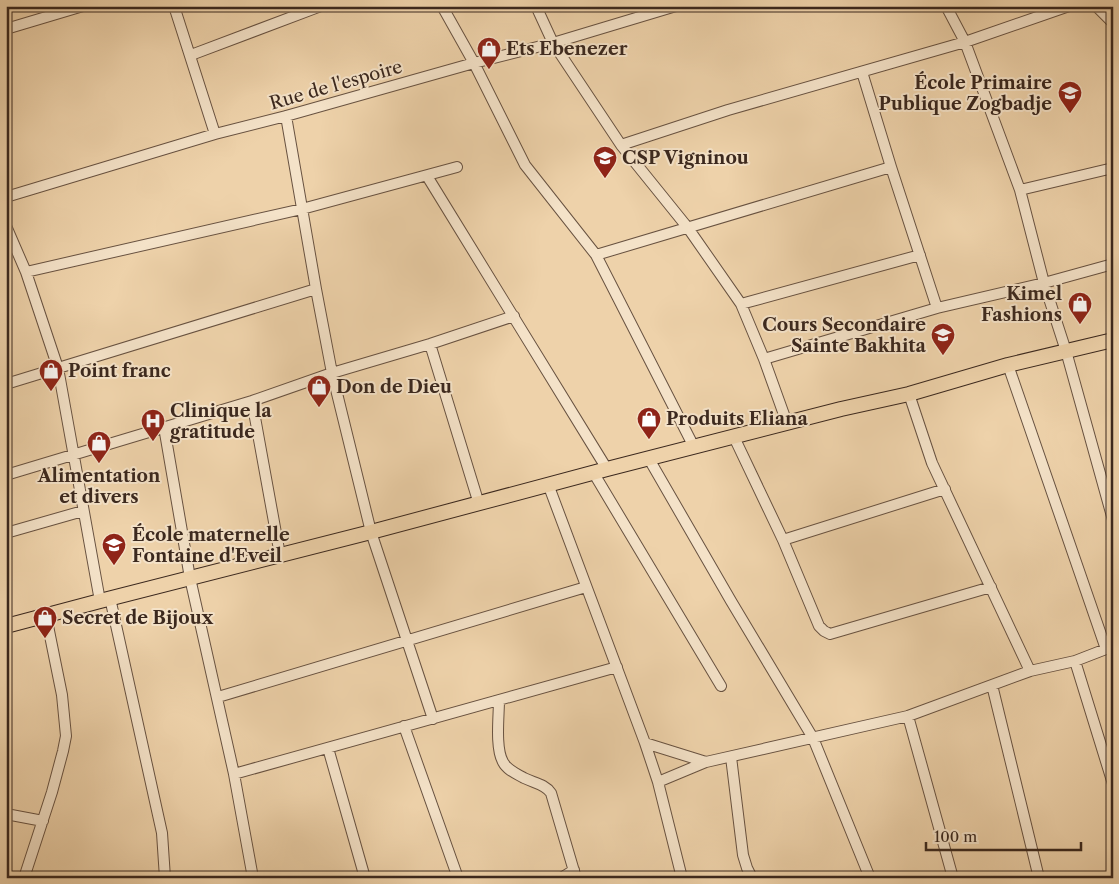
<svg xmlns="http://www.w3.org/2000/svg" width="1119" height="884" font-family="'Libre Caslon Text',serif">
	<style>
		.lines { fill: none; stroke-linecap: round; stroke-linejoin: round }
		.minor-casing { stroke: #685241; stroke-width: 12 }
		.major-casing { stroke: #3b281e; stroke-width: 16 }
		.minor { stroke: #f4e2c8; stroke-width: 10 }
		.major { stroke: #eed2aa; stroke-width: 14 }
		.labels { text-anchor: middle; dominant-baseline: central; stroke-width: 4; stroke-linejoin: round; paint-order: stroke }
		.poi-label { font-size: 18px; font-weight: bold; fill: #3b281e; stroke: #f4e2c8; text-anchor: start }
		.street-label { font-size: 18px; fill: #3b281e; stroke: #f4e2c8 }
	</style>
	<rect width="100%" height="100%" fill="#eed2aa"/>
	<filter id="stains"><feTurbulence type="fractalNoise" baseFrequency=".004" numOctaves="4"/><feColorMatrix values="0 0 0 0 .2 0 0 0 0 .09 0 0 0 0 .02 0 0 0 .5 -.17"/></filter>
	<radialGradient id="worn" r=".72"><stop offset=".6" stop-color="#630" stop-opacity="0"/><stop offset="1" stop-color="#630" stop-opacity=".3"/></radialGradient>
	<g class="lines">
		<defs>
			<path id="minor" d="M174,6L215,134
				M442,6L474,63L525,165L596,255L694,447
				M536,6L553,43L621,145L688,228L741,304L764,359L787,423
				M946,6L965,42L1020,190L1044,283L1066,351L1113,520
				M1096,6L1113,23
				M6,29L83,6
				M191,55L321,6
				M862,72L891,167L937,308
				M286,116L316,289L332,373L371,532L433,719
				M621,145L728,110L965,42L1069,6
				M427,176L607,469
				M1020,190L1113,168
				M6,197L215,134L286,116L474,63L553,43L676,6
				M6,226L26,272L58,368L100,601
				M596,255L891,167
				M26,272L302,209L457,167
				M741,304L920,255
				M430,344L479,504
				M764,359L937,308L1044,283L1113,264
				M1008,365L1106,649
				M6,384L316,289
				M909,394L932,463L1030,671
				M252,401L280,555
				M164,427L190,578L234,774L253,878
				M734,437L783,540L819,626L824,631L830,634L991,587
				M649,459L731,601L813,738L870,878
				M593,472L721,686
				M6,475L252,401L332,373L430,344L514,316
				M548,484L645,743L658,782L682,878
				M6,533L83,511
				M783,540L945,489
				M110,598L162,833L165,878
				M1075,661L1113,784
				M992,685L1039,878
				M218,697L586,587
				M499,700C499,716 495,748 503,762C507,770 517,774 524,778C534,783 545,784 551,793L576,878
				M908,716L953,878
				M404,726L458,878
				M645,743L706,762
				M328,748L365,878
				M731,757L743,855L747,868L752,878
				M234,774L617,667
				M658,782L706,762L908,716L1030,671L1075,661L1106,649H1113
				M6,814L43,821
				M24,878L52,792L63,751L66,736L62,695L46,616
				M561,878L574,870"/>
			<path id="major" d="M6,626L100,601L371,532L607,469L841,409L909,394L1008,365L1113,340"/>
		</defs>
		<use href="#minor" class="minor-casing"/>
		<use href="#major" class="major-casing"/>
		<use href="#minor" class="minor"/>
		<use href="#major" class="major"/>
	</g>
	<defs>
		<symbol id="shop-pin" viewBox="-11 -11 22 30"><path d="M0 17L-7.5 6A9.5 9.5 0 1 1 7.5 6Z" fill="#8f2418" stroke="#f4e2c8"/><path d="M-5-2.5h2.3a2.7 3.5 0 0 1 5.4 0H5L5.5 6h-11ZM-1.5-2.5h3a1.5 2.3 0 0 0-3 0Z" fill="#fff"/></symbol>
		<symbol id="school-pin" viewBox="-11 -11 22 30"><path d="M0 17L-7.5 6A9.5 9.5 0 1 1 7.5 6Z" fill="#8f2418" stroke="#f4e2c8"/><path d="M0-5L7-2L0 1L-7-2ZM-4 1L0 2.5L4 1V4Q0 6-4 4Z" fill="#fff"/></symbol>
		<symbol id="hospital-pin" viewBox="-11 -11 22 30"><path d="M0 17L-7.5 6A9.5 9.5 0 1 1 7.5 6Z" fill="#8f2418" stroke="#f4e2c8"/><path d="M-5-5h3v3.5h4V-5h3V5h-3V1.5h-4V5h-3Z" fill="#fff"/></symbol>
	</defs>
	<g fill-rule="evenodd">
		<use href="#shop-pin" x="475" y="35" width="28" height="38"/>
		<use href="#school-pin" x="1056" y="79" width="28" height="38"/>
		<use href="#school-pin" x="591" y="144" width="28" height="38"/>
		<use href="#shop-pin" x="1066" y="290" width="28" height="38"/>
		<use href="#school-pin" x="929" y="321" width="28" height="38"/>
		<use href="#shop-pin" x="37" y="357" width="28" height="38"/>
		<use href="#shop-pin" x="305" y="373" width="28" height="38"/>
		<use href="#shop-pin" x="635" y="405" width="28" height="38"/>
		<use href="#hospital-pin" x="139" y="407" width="28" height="38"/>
		<use href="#shop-pin" x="85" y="429" width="28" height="38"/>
		<use href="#school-pin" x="100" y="531" width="28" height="38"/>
		<use href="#shop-pin" x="31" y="604" width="28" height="38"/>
	</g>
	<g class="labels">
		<g class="poi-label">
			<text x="506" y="49">Ets Ebenezer</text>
			<text x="1052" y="83" text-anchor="end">École Primaire<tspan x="1052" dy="21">Publique Zogbadje</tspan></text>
			<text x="622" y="158">CSP Vigninou</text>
			<text x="1062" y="294" text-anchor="end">Kimel<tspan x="1062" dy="21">Fashions</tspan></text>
			<text x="926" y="325" text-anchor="end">Cours Secondaire<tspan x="926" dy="21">Sainte Bakhita</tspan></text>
			<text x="68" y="371">Point franc</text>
			<text x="336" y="387">Don de Dieu</text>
			<text x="170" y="411">Clinique la<tspan x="170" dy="21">gratitude</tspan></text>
			<text x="666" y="419">Produits Eliana</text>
			<text x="99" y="476" text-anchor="middle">Alimentation<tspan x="99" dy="21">et divers</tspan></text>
			<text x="132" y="535">École maternelle<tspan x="132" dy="21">Fontaine d'Eveil</tspan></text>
			<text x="62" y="618">Secret de Bijoux</text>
		</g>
		<g class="street-label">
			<text transform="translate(336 85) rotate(-16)">Rue de l'espoire</text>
		</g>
	</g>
	<rect width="1119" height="884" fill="none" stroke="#eed2aa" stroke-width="25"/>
	<rect x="8" y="8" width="1104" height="869" fill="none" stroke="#3b281e" stroke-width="2.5"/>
	<rect x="12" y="12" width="1094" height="859" fill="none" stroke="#3b281e"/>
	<path d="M926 842v8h155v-8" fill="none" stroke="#3b281e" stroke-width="2.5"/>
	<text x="934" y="842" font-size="15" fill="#3b281e" stroke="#f4e2c8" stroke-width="4" paint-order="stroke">100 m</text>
	<rect width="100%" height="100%" filter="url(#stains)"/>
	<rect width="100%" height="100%" fill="url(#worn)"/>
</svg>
